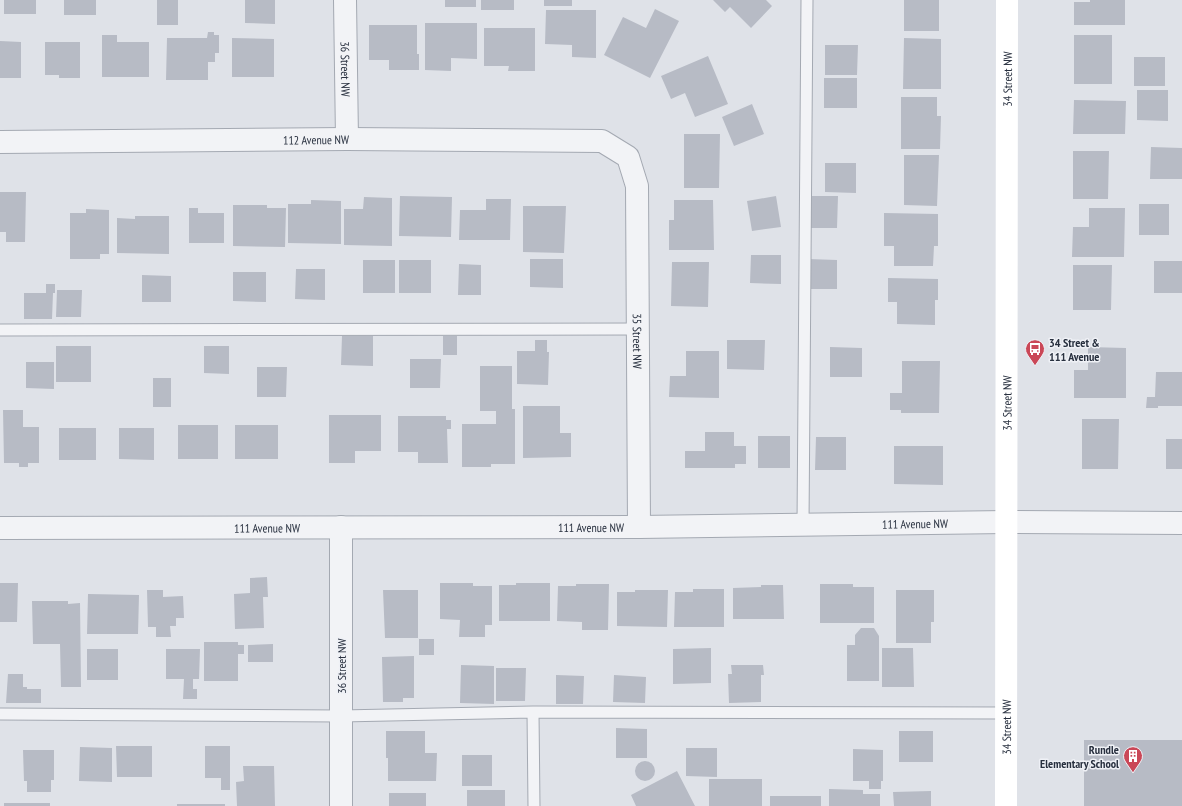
<svg xmlns="http://www.w3.org/2000/svg" width="1182" height="806" font-family="'PT Sans Narrow',sans-serif">
	<style>
		.building { fill: #b7bbc5 }
		.lines { fill: none; stroke-linecap: round; stroke-linejoin: round }
		.lane-casing { stroke: #a4a9b2; stroke-width: 13 }
		.street-casing { stroke: #a4a9b2; stroke-width: 24 }
		.lane { stroke: #f2f3f6; stroke-width: 11 }
		.street { stroke: #f2f3f6; stroke-width: 22 }
		.secondary { stroke: #fff; stroke-width: 22 }
		.labels { text-anchor: middle; dominant-baseline: central; stroke-width: 3; stroke-linejoin: round; paint-order: stroke }
		.street-label { font-size: 12px; fill: #28303f; stroke: #eff1f6 }
		.poi-label { font-size: 12px; font-weight: bold; fill: #28303f; stroke: #eff1f6; text-anchor: start }
	</style>
	<rect width="100%" height="100%" fill="#dfe2e8"/>
	<path class="building" d="M4,0H36V14H4Z
		M64,0H96V15H64Z
		M157,0H178V25H157Z
		M245,0H275V24L245,23Z
		M445,0H476V7H445Z
		M481,0H514V10H481Z
		M544,0H572V6H544Z
		M713,0H766L772,6L751,28L730,7L725,12Z
		M904,0H939V31H904Z
		M1090,0H1125V25H1074V2H1090Z
		M655,9L679,21L650,78L604,55L623,17L646,28Z
		M546,10H596V58L572,57V45L545,44Z
		M425,23H477V59L451,58V71L425,70Z
		M369,25H417V54H419V70H389V60H369Z
		M484,28H535V71H508L509,66H484Z
		M208,32H214V35H219V53H215V62H208V80H166L167,38H207Z
		M102,35H117V42H149V77H102Z
		M1074,35H1112V84H1074Z
		M232,38L274,39V77H232Z
		M904,38L941,39V89H903Z
		M0,41L21,42V78H0Z
		M45,42H80V78H59V75H45Z
		M825,45H858L857,75H825Z
		M708,56L728,104L695,117L685,93L671,99L661,76Z
		M1134,57H1165V86H1134Z
		M824,78H857V108H824Z
		M1137,90H1168V121L1137,120Z
		M901,97H937V116H941L940,149H901Z
		M1074,100L1126,101L1125,134H1073Z
		M752,104L764,134L734,146L722,117Z
		M684,134H720L719,188H684Z
		M1151,147L1182,148V179H1150Z
		M1073,151H1109L1108,199H1073Z
		M904,155H939L937,206L904,205Z
		M825,163H856V193L825,192Z
		M0,192H26L25,242H6V232H0Z
		M400,196L452,197L451,237L399,236Z
		M776,196L781,227L752,231L747,201Z
		M807,196H838L837,228H807Z
		M364,197L392,198V246L344,245V209H363Z
		M486,199H511L510,240H459L460,210H486Z
		M311,200L341,201V244L288,243V204H311Z
		M674,200H713L714,250H669V220H674Z
		M1139,204H1169V235H1139Z
		M233,205H267V208H286L285,247L233,246Z
		M523,206H566L564,253L523,252Z
		M189,208H198V213H224V243H189Z
		M1089,208H1125L1124,257H1072L1073,227H1089Z
		M86,209L109,210V254H100V259H70V213H86Z
		M884,213L938,214V246H934L933,266H894V246H884Z
		M135,216H169V254L117,253V218L135,219Z
		M751,255H781V284L750,283Z
		M530,259H563V288L530,287Z
		M808,259L837,260V289H807Z
		M363,260H395V293H363Z
		M399,260H431V293H399Z
		M1154,261H1182V293H1154Z
		M672,262H709L708,307L671,306Z
		M459,264L481,265V295H458Z
		M1073,265H1112L1111,310H1073Z
		M296,269H325V300L295,299Z
		M233,272H266V302L233,301Z
		M142,275L171,276V302H142Z
		M888,278L938,279V300H935V325L897,324V302H888Z
		M46,284H55V293H53L52,319H24V293H46Z
		M57,290H82L81,317H56Z
		M342,336H373V366L341,365Z
		M443,336H457V355H443Z
		M535,340H547V352H549L548,385L517,384V351H535Z
		M727,340H765L764,370L727,369Z
		M56,346H91V382H56Z
		M204,346H229V374L204,373Z
		M830,347L862,348V377H830Z
		M1088,347L1126,348V398H1074V370H1088Z
		M686,351H719V398L669,397L670,376H686Z
		M410,359H441L440,388H410Z
		M902,361H940L939,413H901V410H890V393H902Z
		M26,362H54V389L26,388Z
		M480,366H512V409H515V464H491V467H462V424H496V411H480Z
		M257,367H287L286,397H257Z
		M1156,372H1182V406H1158V408H1146L1147,397H1155Z
		M153,378H171V407H153Z
		M523,406H560V433H571V457L523,458Z
		M3,410H23V427H39V463H28V467H19V463H4Z
		M329,415H381V451H355V463H329Z
		M398,416H446V420H451V429H447L448,463H418V452H398Z
		M1082,419H1119L1118,469H1082Z
		M178,425H218V459H178Z
		M235,425H278V459H235Z
		M59,428H96V460H59Z
		M119,428H154V460L119,459Z
		M705,432H734V446H746V464H735V468H685V451H705Z
		M758,436H790V468H758Z
		M816,437H846V470H815Z
		M1166,439H1182V469H1166Z
		M894,446H943V485L894,484Z
		M267,577L268,597H263L264,628L235,629L234,594L250,593V578Z
		M0,583H18L17,622H0Z
		M440,583H473V586H492V625H485V637H459L460,620L440,619Z
		M516,583H550V621H499V585H516Z
		M576,584H609L608,630H582V622L557,621L558,586H576Z
		M820,584H853V587H874V623H820Z
		M761,585H783L784,619H733V588L761,587Z
		M693,589H724V627H674L675,592H693Z
		M147,590H163V597L183,596L184,618H176V626H170L171,637H156V627H148Z
		M383,590H418V638H385Z
		M635,590H668L667,627L617,626V592H635Z
		M896,590H934V622H931V643H896Z
		M88,594L139,595L138,634H87Z
		M32,601H68V604L80,603L81,687H61L60,644H33Z
		M861,628H874L879,636V681H847V645H855V635Z
		M419,639H434V655H419Z
		M204,642H238V645H244V654H238V681H204Z
		M273,644V662H248V645Z
		M711,648V683L673,684V649Z
		M882,648H913L914,687H882Z
		M87,649H118V680H87Z
		M166,649H200L199,679H193V689H197V699H183L184,679H166Z
		M414,656V698H403V702H383L382,657Z
		M461,665L494,666V704L460,703Z
		M731,665H763L764,675H761V702L729,703L728,674H732Z
		M496,668H526L525,701H496Z
		M8,674H23V687H27V689H41V703H6Z
		M556,675L584,676L583,704H556Z
		M614,675L646,677L645,703L613,702Z
		M616,728L647,729V758H616Z
		M386,731H425V753H437L436,781H388V758H386Z
		M899,731H933V762H899Z
		M1084,740H1182V806H1084Z
		M116,746H152V777H117Z
		M205,746H230V790H221V778H205Z
		M80,747L112,748V782L79,781Z
		M686,748H717V777L686,776Z
		M853,749L883,750V781H881V789H869V781H853Z
		M23,750H54V780H51V792H27V781H24Z
		M462,755H492V786H462Z
		M635 771a10 10 0 1 1 20 0a10 10 0 1 1-20 0Z
		M243,766H274L275,806H237L236,782L244,781Z
		M677,771L695,806H636L631,795Z
		M709,779H762V806H709Z
		M829,789L863,790V794H880V806H829Z
		M467,790H505V806H467Z
		M931,791V806H894L893,792Z
		M389,793H426V806H389Z
		M770,796H821V806H770Z
		M4,803H50V806H4Z
		M177,804H225V806H177Z"/>
	<g class="lines">
		<defs>
			<path id="lane" d="M0,330L638,329
				M803,525L807,0
				M533,712L534,806
				M0,714L341,716L533,712L1007,713"/>
			<g id="street">
				<path id="s1" d="M345,0L347,139"/>
				<path id="s2" d="M0,142L347,139L602,141L628,157L637,186L639,527"/>
				<path d="M341,527V806"/>
				<path id="s3" d="M0,528L639,527L1006,522L1182,523"/>
			</g>
		</defs>
		<use href="#lane" class="lane-casing"/>
		<use href="#street" class="street-casing"/>
		<use href="#lane" class="lane"/>
		<use href="#street" class="street"/>
		<path class="secondary" id="s4" d="M1006,806L1007,0"/>
	</g>
	<defs>
		<symbol id="bus-pin" viewBox="-11 -11 22 30"><path d="M0 17L-7.5 6A9.5 9.5 0 1 1 7.5 6Z" fill="#ca4757" stroke="#eff1f6"/><path d="M-5-6H5V4H4V6H2V4H-2V6H-4V4H-5ZM-3.5-4V0h7V-4ZM-3.5 1.2v1.5H-2V1.2ZM2 1.2v1.5H3.5V1.2Z" fill="#fff"/></symbol>
		<symbol id="building-pin" viewBox="-11 -11 22 30"><path d="M0 17L-7.5 6A9.5 9.5 0 1 1 7.5 6Z" fill="#ca4757" stroke="#eff1f6"/><path d="M-4-6H4V6H1V3H-1V6H-4ZM-2.5-4.3h1.7v1.8h-1.7ZM.8-4.3h1.7v1.8H.8ZM-2.5-1h1.7V.8h-1.7ZM.8-1h1.7V.8H.8Z" fill="#fff"/></symbol>
	</defs>
	<g fill-rule="evenodd">
		<use href="#bus-pin" x="1024" y="338" width="22" height="30"/>
		<use href="#building-pin" x="1122" y="745" width="22" height="30"/>
	</g>
	<g class="labels">
		<g class="street-label">
			<text stroke="none"><textPath href="#s1" startOffset="69">36 Street NW</textPath></text>
			<text stroke="none"><textPath href="#s4" startOffset="727">34 Street NW</textPath></text>
			<text stroke="none"><textPath href="#s2" startOffset="316">112 Avenue NW</textPath></text>
			<text stroke="none"><textPath href="#s2" startOffset="818">35 Street NW</textPath></text>
			<text stroke="none"><textPath href="#s4" startOffset="403">34 Street NW</textPath></text>
			<text stroke="none"><textPath href="#s3" startOffset="915">111 Avenue NW</textPath></text>
			<text stroke="none"><textPath href="#s3" startOffset="267">111 Avenue NW</textPath></text>
			<text stroke="none"><textPath href="#s3" startOffset="591">111 Avenue NW</textPath></text>
			<text transform="translate(341 666) rotate(-90)">36 Street NW</text>
			<text stroke="none"><textPath href="#s4" startOffset="79">34 Street NW</textPath></text>
		</g>
		<g class="poi-label">
			<text x="1049" y="342">34 Street &amp;<tspan x="1049" dy="14">111 Avenue</tspan></text>
			<text x="1119" y="749" text-anchor="end">Rundle<tspan x="1119" dy="14">Elementary School</tspan></text>
		</g>
	</g>
</svg>
